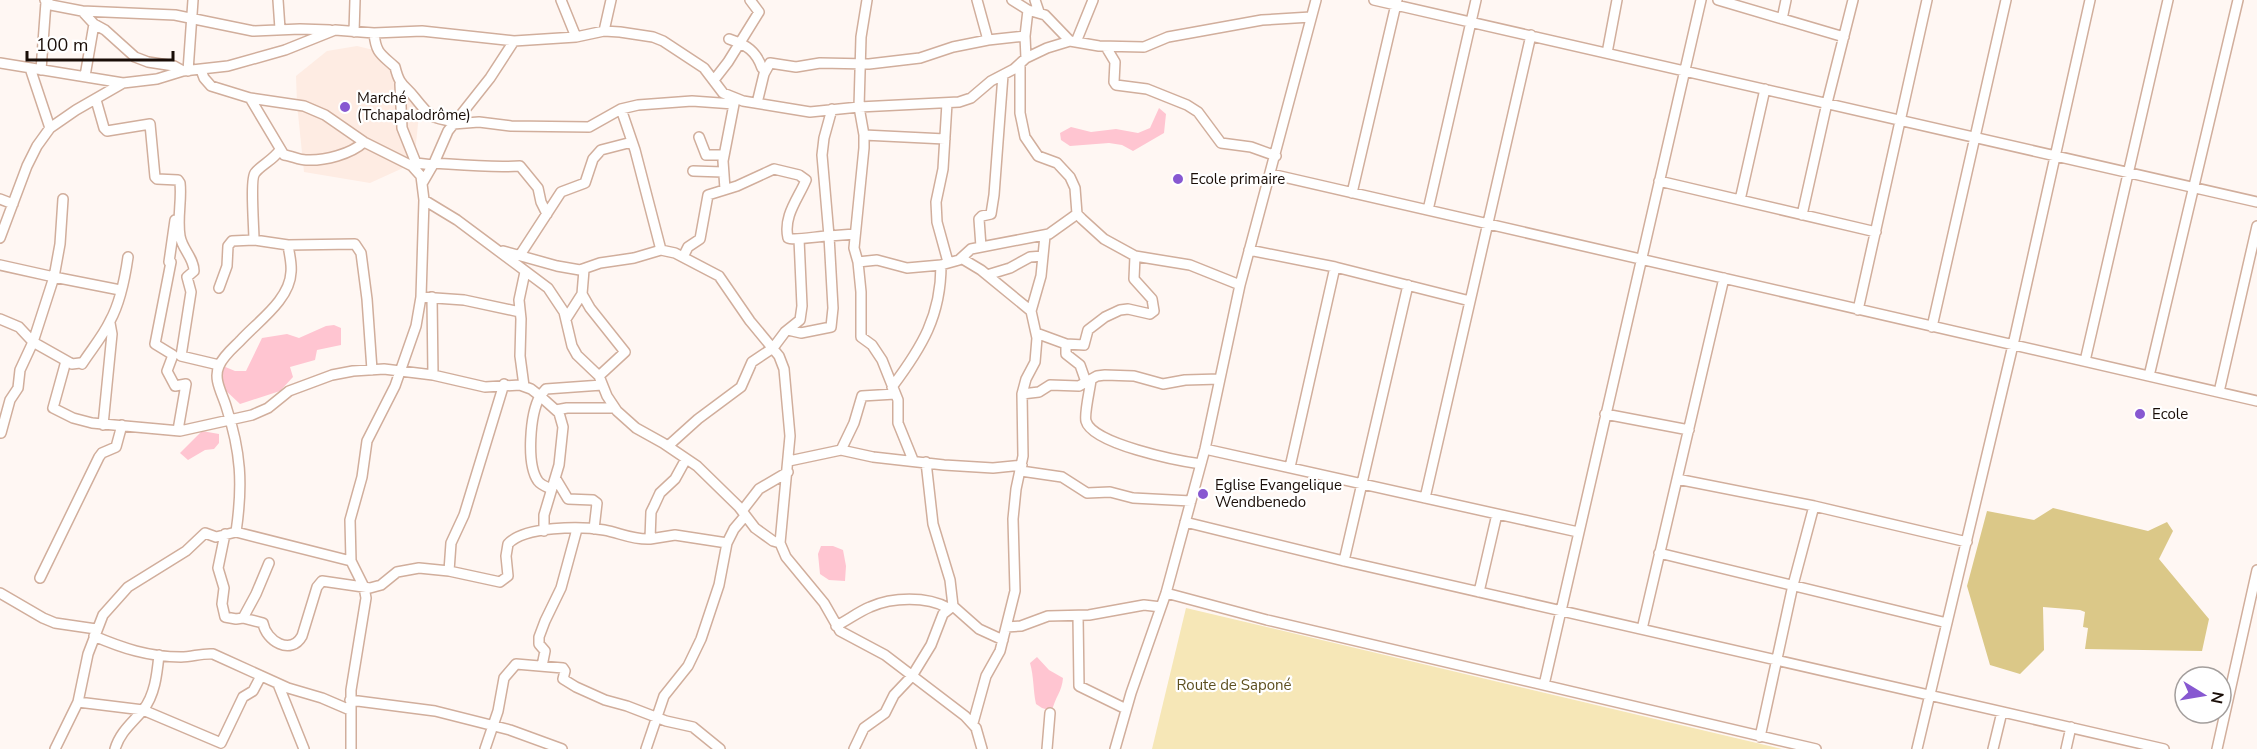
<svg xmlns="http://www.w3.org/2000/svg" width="2257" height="749" font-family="'Nunito Sans',sans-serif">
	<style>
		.built { fill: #feece3 }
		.green { fill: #f6e7b7 }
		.forest { fill: #dbc888 }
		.water { fill: #ffc5d1 }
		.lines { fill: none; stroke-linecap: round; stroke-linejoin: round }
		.minor-casing { stroke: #d1ae9c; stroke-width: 12 }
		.minor { stroke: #fff; stroke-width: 9 }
		.poi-dot { fill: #8758d1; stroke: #fff; stroke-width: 2 }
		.labels { text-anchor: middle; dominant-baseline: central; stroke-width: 4.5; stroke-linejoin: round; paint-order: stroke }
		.poi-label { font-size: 15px; fill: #190d07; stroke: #fff; text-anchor: start }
		.park-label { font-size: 15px; fill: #5d4f1f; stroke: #fff }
	</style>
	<rect width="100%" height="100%" fill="#fff7f3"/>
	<path class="built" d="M357,46L382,52L394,70L417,95L419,114L414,163L370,183L304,172L297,104L296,76L327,51Z"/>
	<path class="green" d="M1186,608L1782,749H1152Z"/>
	<path class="forest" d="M2053,508L2148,531L2167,522L2173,531L2159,559L2209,619L2202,651L2085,649L2088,628L2083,627L2085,612L2080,610L2043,607L2044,650L2020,674L1990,665L1967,586L1987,511L2034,520Z"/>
	<path class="water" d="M1159,108L1166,114L1164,133L1133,151L1122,145L1109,143L1070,146L1061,140L1060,133L1071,127L1091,132L1116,129L1138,133L1150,128Z
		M334,325L341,328V345L317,350L315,360L290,367L293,377L280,391L240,404L223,388L220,370L223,366L235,371H246L262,338L287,334L299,338L326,326Z
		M202,431L219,434V443L214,449L205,450L188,460L180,453Z
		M821,546H833L843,550L846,566L845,581L829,580L820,574L818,554Z
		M1037,657L1049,670L1063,678C1062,692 1055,697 1052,711L1042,708L1036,704C1033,690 1034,677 1030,663Z"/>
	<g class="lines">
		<defs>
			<path id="minor" d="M45,0L51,5L82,11L94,24L105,30L135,57L148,62L174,66L183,71
				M278,0L280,29
				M561,0L576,37
				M867,0L861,37L859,107L864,135V148L854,248L858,262L861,292V337L872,345L882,360L898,400V423L913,460
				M977,0L988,40
				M1012,0L1028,10L1045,15L1070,41
				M1035,0L1039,12
				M1374,0L2257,202
				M1718,0L1844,37
				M82,11L175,15L253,31L300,29L330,30
				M1782,19L1786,0
				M604,31L611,0
				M354,32L355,0
				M374,33C376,54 381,54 395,67C400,87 404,84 415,98C430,117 431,118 455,122
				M729,39C747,45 756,51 762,68L766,70
				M1076,42L1093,0
				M1106,47L1115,62L1114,82L1116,85L1147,89L1187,105L1198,112L1221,143L1251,147L1276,156
				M1607,53L1617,0
				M1026,58L1025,36L1028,10
				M0,63L123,83
				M1020,65V113L1025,137L1038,156L1057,163L1070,177L1075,188L1077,214L1082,219L1104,239L1135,256L1190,265L1240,285
				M30,68L50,128
				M41,70L46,2
				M201,70L204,78L211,86L250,98L304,106L325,115L364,142L412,166L421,176L424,200L457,220L548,288L564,312L572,346L577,355L599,376L607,396L617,411L636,428L663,443L697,466L739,507L755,528L773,541L780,543L786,557L824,603L840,631L885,655L965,716L976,728L982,749
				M188,71L193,0
				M85,76L94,24
				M714,80L728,62L759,12L750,0
				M400,84L402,128L416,163L433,165
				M250,98L284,155C292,156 299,160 306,160C325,161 351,154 364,142
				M96,100L104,128L107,131L150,124L155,177L157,179L178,180L180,183C182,200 177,218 180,236C182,249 194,258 194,271L187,277L191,292L181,356L219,365
				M757,103L764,74L770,63L796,67L820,63L869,64L920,58L953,47L988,40L1025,36
				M947,103L943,169L936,202L937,222L948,262
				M621,109L635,150L661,250
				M453,124L479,122L511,126L589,127L621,109L638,105L692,101L734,104
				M864,135L945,139
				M699,137L706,155H724
				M434,163C463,165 492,168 520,166L538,188L541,202L547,214
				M693,171L723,172
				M1271,174L2257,401
				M1659,181L1876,232
				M423,182L434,163L448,131L490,78L514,41
				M725,189L723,161L735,99
				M1352,193L1397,0
				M0,199L13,204
				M1740,200L1765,89
				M1428,210L1476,0
				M1802,215L1827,103L1853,0
				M175,220L169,262H171L155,344L173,355L167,371L175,386L186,384L178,430
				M0,238L27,166L37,146L50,128L76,110L123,83L157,79L183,71L228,66L285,50L335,30L374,33L422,31L514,41L576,37L604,31L620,32L653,37L663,41L704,68L723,93L743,101L810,112L859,107L959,102L971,98L991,81L1014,69L1026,58L1047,48L1070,41L1099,46L1144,47L1168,37L1262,20L1311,17
				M254,240C254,228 250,179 255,173C261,165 272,161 280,150
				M981,247L979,219L982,216L991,214L994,195L1003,75
				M1249,250L1335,267L1470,301
				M503,251L557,266L580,270L600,263L634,258L661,250L675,253L719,276L750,321L779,356L784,369L790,436L780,543
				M520,255L561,192L585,183L593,159L601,150L632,142
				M683,257L688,247L700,239L708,195L737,186L774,169L799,175L806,180C798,199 783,216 788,238C794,241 819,236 829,236L822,155L824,138L832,109
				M961,258L981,270L1031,311
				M858,262L877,260L907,268L941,265L959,260L971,249L1049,234L1077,214
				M0,265L54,277L60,244L63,199
				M987,275L1010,268L1030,257L1043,256
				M219,288L227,266L228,246L232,241L254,240L288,245
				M120,290L54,277L33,342L72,364L80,363L82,364C91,350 103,336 110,321C120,303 125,278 128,257
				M582,294L590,308L625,352L599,376
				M421,297L464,300L520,312
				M432,297L433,375
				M1858,310L1927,0
				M0,319L19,327L33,342L20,370L18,388L10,400L1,433
				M566,319L582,294L584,270
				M1932,327L2006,0
				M788,330L801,333L831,327L833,308L829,236L855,234
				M1036,333L1066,344
				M66,361L53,408L73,418L92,423L180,431L252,415L268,408L289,391L332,375L353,371L384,369L433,375L485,387L520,385L531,389L540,396L546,389L602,385
				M2085,361L2168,0
				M2149,376L2238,0
				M1091,380C1090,389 1084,414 1086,421C1092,444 1179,461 1201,464
				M1086,382L1080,365L1066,354V344L1084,345L1088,330L1105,317L1120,310L1128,309L1150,314L1154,311L1152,299L1134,279L1135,256
				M524,386L520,356L521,319L519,300L525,272
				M892,387C922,347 941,316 941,265
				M2219,392L2257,226
				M1022,394L1039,392L1050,385L1079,386L1097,376L1105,375L1134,376L1163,384L1185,380L1220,379
				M556,410L567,408H615
				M1605,414L1689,430
				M103,425L112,334L110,323
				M668,446L698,419L741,387L752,362L773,348L785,332L800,320L802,306L799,239
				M1205,449L1578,532
				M841,450L854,423L862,396L895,394
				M789,461L841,450L873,457L944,465L993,468L1022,465
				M926,462L933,524L950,580L953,606L979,629L1003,640
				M1290,467L1335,267
				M1021,471L1062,477L1087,493L1110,492L1133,498L1191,501
				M556,479L568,499L593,500L597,503L594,529
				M1677,479L1814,506L1967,542
				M1425,498L1531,35
				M742,511L759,489L788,472
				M1185,522L1344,561L2164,749
				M544,531V515L559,465L563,427L559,413L540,396C530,414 526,464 538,481C541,485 547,487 551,489
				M236,532C243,484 241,452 226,406C222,393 213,379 219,366C223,356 233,348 240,341C257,322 290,300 291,272C292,263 289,253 288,245L355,244L361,253L367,299L372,370
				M225,534L218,568L224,588L222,604L225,617L236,619L243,618L256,594L269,563
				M650,539L675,535L727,543
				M1659,553L1947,623
				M1344,561L1408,285
				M449,571L451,543L464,515L504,384
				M40,578L99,457L102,453L116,447L122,425
				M1479,592L1497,514
				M0,593L43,618L55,623L96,629
				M1166,593L1267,620L1816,749
				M1078,616L1079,686L1126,709
				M243,618L263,623C266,641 291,656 302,636L317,587L322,581L370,588L381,585L397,572L419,568L449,571L500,582L508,576L506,556L508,544C524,526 581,526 604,530C620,533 633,540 650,539L651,512L654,506L660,493L675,479L686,459
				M836,626C848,620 858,612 870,607C892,597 927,596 948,608
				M1006,627L1021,626L1048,616L1089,615L1144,605L1161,607
				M1642,629L1724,278
				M94,636C122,648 149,657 181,657C192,657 202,653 213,654L288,688L322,698L350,710
				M542,666L545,651L539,644V637L545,621L561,588L577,529
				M278,684L304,749
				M1544,685L1701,0
				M350,700L435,711L510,730L562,749
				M78,702L143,710L221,743L243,697L253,691L261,676
				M973,723L986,676L1000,651L1015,591L1013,519L1016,489L1023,456L1022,394L1026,379L1035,362L1037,338L1031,311L1041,276L1045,236
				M1760,737L1793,585L1814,506
				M55,749L78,702L88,654L103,615L128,587L186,551L205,533L216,537L236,532L351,561
				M115,749C120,732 132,723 143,710C155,695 157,674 159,655
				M351,749V690L366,598L364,587L351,561L350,520L362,477L367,441L395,386L416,326L421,297L424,200
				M485,749L498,711L504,678L516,664L563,668L565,671L563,679L576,687L605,700L627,706L666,721L693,727L720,749
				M646,749L664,696L688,666L701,639L719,585L727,543L734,529L745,516
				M854,749L864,728L885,713L894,695L912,676L931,645L943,614L953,606
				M1047,749L1050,713
				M1115,749L1131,693L1166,593L1205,449L1240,285L1316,0
				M1917,749L2013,345L2090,0
				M1993,749L2002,712
				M2066,749L2071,727
				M2217,749L2257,570"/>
		</defs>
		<use href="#minor" class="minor-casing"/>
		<use href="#minor" class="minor"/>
	</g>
	<g class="poi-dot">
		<circle cx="345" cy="107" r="6"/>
		<circle cx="1178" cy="179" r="6"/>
		<circle cx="2140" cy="414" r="6"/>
		<circle cx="1203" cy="494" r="6"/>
	</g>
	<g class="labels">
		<g class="poi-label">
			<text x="357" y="98">Marché<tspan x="357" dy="17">(Tchapalodrôme)</tspan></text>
			<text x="1190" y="179">Ecole primaire</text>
			<text x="2152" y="414">Ecole</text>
			<text x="1215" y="485">Eglise Evangelique<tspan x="1215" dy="17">Wendbenedo</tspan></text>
		</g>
		<g class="park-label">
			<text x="1234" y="685">Route de Saponé</text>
		</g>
	</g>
	<g transform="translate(2203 695) rotate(101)"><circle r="28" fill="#ffffff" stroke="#a39e9c" stroke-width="1.5"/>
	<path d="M0-4.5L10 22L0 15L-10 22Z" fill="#8758d1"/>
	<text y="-9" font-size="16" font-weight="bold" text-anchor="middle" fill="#190d07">N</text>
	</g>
	<path d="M27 51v9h146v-9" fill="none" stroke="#190d07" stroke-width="3"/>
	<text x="36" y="51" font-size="18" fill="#190d07" stroke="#ffffff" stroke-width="4.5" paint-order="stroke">100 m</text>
</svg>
